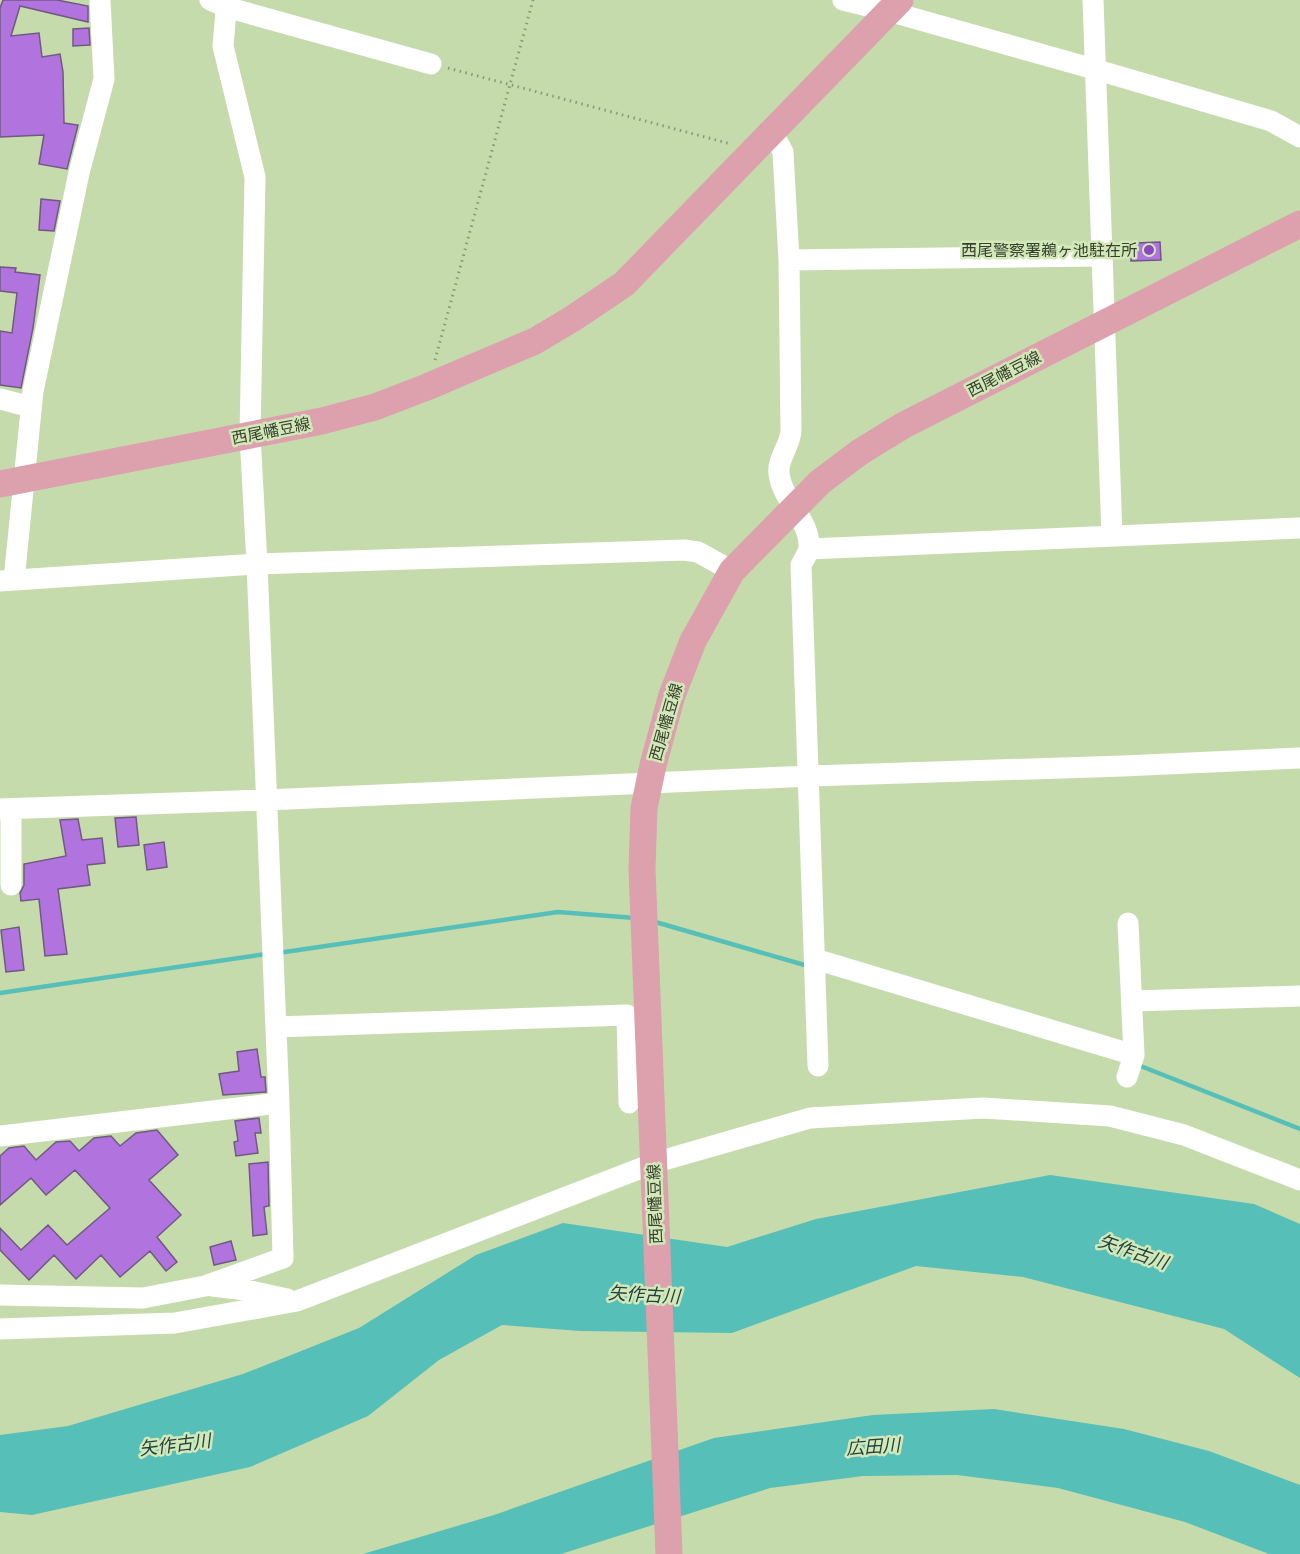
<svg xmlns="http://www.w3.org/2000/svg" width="1300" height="1554" font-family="Helvetica,'Noto Sans JP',sans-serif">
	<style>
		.water { fill: #56bfb7 }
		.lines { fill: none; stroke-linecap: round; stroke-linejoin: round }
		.stream { stroke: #56bfb7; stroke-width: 4.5 }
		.building { fill: #b174df; stroke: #6f5981; stroke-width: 1.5 }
		.path { stroke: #899976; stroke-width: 3; stroke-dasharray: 1.5 4.5; stroke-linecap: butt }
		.minor { stroke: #fff; stroke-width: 21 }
		.major { stroke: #dda0ad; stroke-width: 27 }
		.poi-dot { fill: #8b47bb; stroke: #d2e8b9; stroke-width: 2 }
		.labels { text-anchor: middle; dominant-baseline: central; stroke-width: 5; stroke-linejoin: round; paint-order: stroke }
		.poi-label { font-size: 16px; fill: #37402d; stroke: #d2e8b9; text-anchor: end }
		.street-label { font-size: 16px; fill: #37402d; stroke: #d2e8b9 }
		.water-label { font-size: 18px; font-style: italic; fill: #22423f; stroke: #d2e8b9 }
	</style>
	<rect width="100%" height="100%" fill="#c5dbac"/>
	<path class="water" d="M1050,1175L1254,1204L1300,1224V1378L1224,1329L1023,1277L916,1266L732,1333L580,1331L502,1325L439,1360L368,1416L250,1467L32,1515L0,1512V1435L68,1426L243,1374L359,1328L476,1255L563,1223L727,1247L816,1219Z
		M994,1409L1124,1429L1209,1451L1300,1485V1554H1269L1185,1522L1058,1488L957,1475L863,1476L770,1488L561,1554H363L494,1515L714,1438L873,1415Z"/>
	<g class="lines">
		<path class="stream" d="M652,921L808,966
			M278,953L558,912L635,918
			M0,993L266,954
			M1138,1065L1300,1129"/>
	</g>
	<path class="building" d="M3,0H57L88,6V22L20,6L11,36L39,33L42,57L60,54L63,72L64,123L78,125L67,169L39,164L44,135L0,137V8Z
		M89,28L90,45L73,46V29Z
		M41,199L60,201L54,231L39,230Z
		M1160,242L1161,260L1131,261V247H1136V243Z
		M0,267L16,268L15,272L40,275L33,328L21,388L0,385V331L12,333L17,293L0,291Z
		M136,817L139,845L118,847L115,818Z
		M78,819L82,840L102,838L105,863L87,865L90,885L58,889L67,954L45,956L39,899L21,901L20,893L24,885V864L66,856L60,820Z
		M164,842L167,867L147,870L144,845Z
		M19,927L24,970L6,972L1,930Z
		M257,1049L261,1077H265L266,1092L223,1095L219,1074L239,1071L237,1052Z
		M259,1118L261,1133H255L258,1153L236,1156L234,1142L238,1141L235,1121Z
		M157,1130L178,1155L149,1180L181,1215L157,1237L177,1262L166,1271L150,1251L120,1277L101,1255L76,1279L54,1255L29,1280L0,1250V1228L21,1250L48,1225L67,1245L110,1208L75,1170L46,1195L31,1178L0,1205V1156L9,1148L24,1146L36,1160L56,1142L70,1141L79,1151L94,1138L111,1136L120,1146L136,1133Z
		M268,1162L269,1206L264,1207L267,1234L253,1236L249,1164Z
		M231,1241L236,1260L214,1265L210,1247Z"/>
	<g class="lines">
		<path class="path" d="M448,68L731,144
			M435,360L533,0"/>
		<path class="minor" d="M210,0L226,7L431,64
			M843,0L888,11L1094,69L1271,121L1300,137
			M1093,0L1112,536
			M772,132L783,152L789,260L791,430C791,445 777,458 779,474C782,500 811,521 809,548C808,553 804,560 801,565L818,1066
			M789,260L1101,256
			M0,399L31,407
			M809,549L1300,528
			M14,580L33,391L79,173L104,79L100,0
			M0,581L257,564L684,550L698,552L732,571
			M0,809L266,800L810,776L1123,766L1300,758
			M11,809V885
			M815,959L1134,1055L1128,923
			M1132,1001L1300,996
			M276,1027L627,1015L629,1103
			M1127,1077L1134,1055
			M0,1136L279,1103
			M212,1286L246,1290L287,1299
			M0,1295L143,1298L205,1286L283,1258L279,1103L257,564L250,435L255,177L223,46L227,0
			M0,1329L175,1323L297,1301L657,1162L810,1118L983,1108L1110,1116L1184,1135L1300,1180"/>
		<path class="major" d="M0,484L322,421L375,407L427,387L535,341L572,319L624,284L900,0
			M669,1554L642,869L644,808L653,765L672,695L693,641L732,571L820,482L860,452L904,425L1300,224"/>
	</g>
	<circle class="poi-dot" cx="1149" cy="250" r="6"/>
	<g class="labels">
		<g class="poi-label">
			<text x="1137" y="250">西尾警察署鵜ヶ池駐在所</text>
		</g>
		<g class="street-label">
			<text transform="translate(1004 374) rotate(-27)">西尾幡豆線</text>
			<text transform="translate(271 431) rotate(-11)">西尾幡豆線</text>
			<text transform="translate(666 722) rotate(-74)">西尾幡豆線</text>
			<text transform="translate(655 1204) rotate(-92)">西尾幡豆線</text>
		</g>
		<g class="water-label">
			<text transform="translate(1133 1252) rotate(19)">矢作古川</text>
			<text transform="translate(644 1295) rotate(3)">矢作古川</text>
			<text transform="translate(175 1445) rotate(-7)">矢作古川</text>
			<text transform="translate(873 1447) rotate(-4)">広田川</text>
		</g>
	</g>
</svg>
